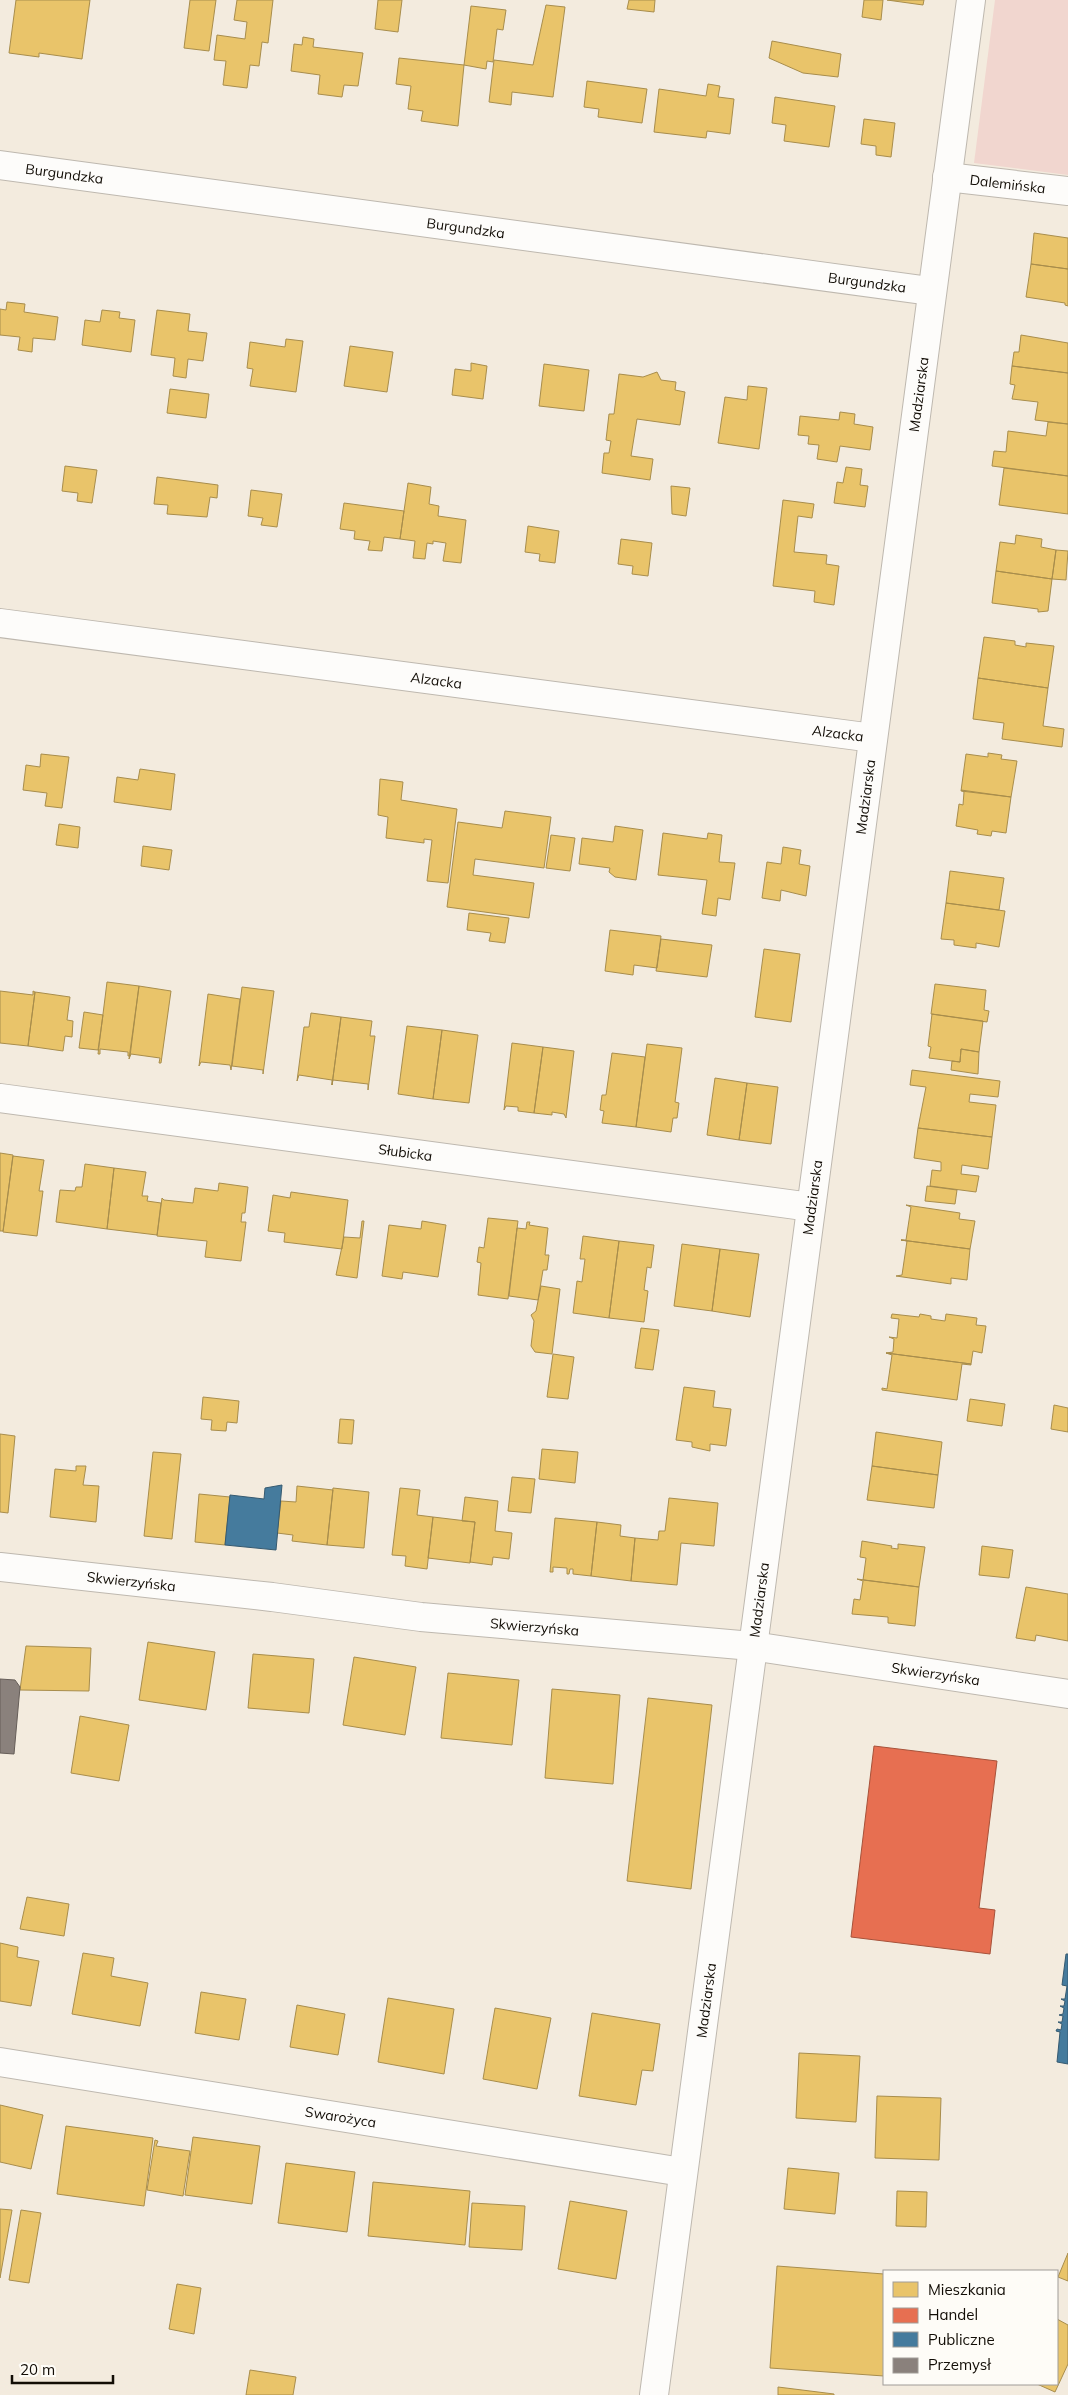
<svg xmlns="http://www.w3.org/2000/svg" width="1068" height="2395" font-family="Mulish,sans-serif">
	<style>
		.garden { fill: #f1d6cf }
		.homes { fill: #e9c46a; stroke: #a88d4c }
		.shops { fill: #e76f51; stroke: #a7523a }
		.public { fill: #457b9d; stroke: #365a70 }
		.industry { fill: #8a817c; stroke: #665e59 }
		.lines { fill: none; stroke-linecap: round; stroke-linejoin: round }
		.minor-casing { stroke: #beb8af; stroke-width: 30 }
		.minor { stroke: #fdfcfa; stroke-width: 28 }
		.labels { text-anchor: middle; dominant-baseline: central; stroke-width: 5; stroke-linejoin: round; paint-order: stroke }
		.street-label { font-size: 14px; fill: #120d06; stroke: #fefcf7 }
	</style>
	<rect width="100%" height="100%" fill="#f3ebde"/>
	<path class="garden" d="M995,0H1068V175L974,163Z"/>
	<path class="homes" d="M16,0H90L82,59L39,53V57L9,53Z
		M190,0H216L209,51L184,48Z
		M237,0H273L268,43L262,42L259,66L250,65L247,88L223,85L226,61L214,60L217,35L245,39L247,22L234,20Z
		M378,0H402L398,32L375,29Z
		M629,0H655L654,12L627,9Z
		M864,0H883L881,20L862,17Z
		M887,0H924L923,5Z
		M546,5L565,7L553,97L512,92L511,105L489,102L494,60L533,65Z
		M471,6L506,10L503,30L497,29L493,62L487,61L486,69L464,65Z
		M303,37L314,39L313,47L363,53L358,86L344,85L342,97L318,94L320,75L291,71L294,44L302,45Z
		M772,41L841,54L838,77L803,73L769,58Z
		M399,58L464,65L458,126L421,121L423,111L408,109L411,86L396,84Z
		M587,81L647,89L642,123L598,117L599,109L584,107Z
		M708,84L720,86L718,97L734,99L730,134L707,131L706,138L654,132L659,89L706,96Z
		M775,97L835,106L829,147L784,141L786,125L772,123Z
		M864,119L895,123L891,157L876,155V146L861,144Z
		M1034,233L1068,238V269L1031,264Z
		M1031,264L1068,269V306L1065,305V303L1026,297Z
		M7,302L25,304L24,312L58,317L55,340L33,338L32,352L18,350L20,337L0,335V309L6,310Z
		M102,310L120,312L119,318L135,320L131,352L82,345L85,320L100,322Z
		M157,310L190,314L188,331L207,333L203,361L188,359L186,378L173,376L175,358L151,355Z
		M1021,335L1068,343V373L1012,366L1014,352H1019Z
		M286,339L303,341L296,392L250,386L253,369L247,368L250,342L285,347Z
		M350,346L393,352L387,392L344,386Z
		M471,363L487,366L483,399L452,395L455,369L471,371Z
		M544,364L589,370L584,411L539,406Z
		M1012,366L1068,373V424L1035,420L1038,402L1012,399L1015,385L1010,384Z
		M657,372L661,380L676,382L675,390L685,392L680,425L637,419L631,456L653,459L650,480L602,473L604,453H609L611,441L606,440L609,414H614L619,374L643,377Z
		M748,386L767,388L759,449L718,443L725,397L747,400Z
		M170,389L209,394L206,418L167,413Z
		M840,412L855,414L854,424L873,427L870,450L840,446L837,462L817,459L819,445L808,444L809,436L798,435L800,416L839,420Z
		M1048,422L1068,424V476L992,466L994,451L1006,452L1008,431L1046,436Z
		M65,466L97,470L92,503L77,501L78,493L62,491Z
		M846,467L862,469L860,485L868,486L865,507L834,503L837,482L843,483Z
		M1004,468L1068,476V514L999,505Z
		M157,477L218,485L217,498L210,497L207,517L167,514L168,505L154,504Z
		M408,483L431,487L429,504L439,506L438,516L466,520L461,563L443,561L446,543L433,541V544L427,543L425,559L413,558L415,541L400,539Z
		M671,486L690,488L686,516L672,514Z
		M251,490L282,494L277,527L261,525L263,518L248,516Z
		M783,500L814,504L812,518L798,516L794,552L827,555L826,564L839,566L834,605L814,602L815,591L773,586Z
		M344,503L404,511L400,539L384,537L382,551L368,550L370,541L354,539L355,531L340,529Z
		M528,526L559,531L555,563L539,561L540,554L525,552Z
		M1016,535L1042,539L1041,547L1056,550L1052,579L996,571L1000,542L1015,544Z
		M621,539L652,543L648,576L632,574L633,566L618,564Z
		M1056,550L1068,551L1066,580L1052,579Z
		M996,571L1052,579L1048,611L1038,612V609L992,603Z
		M984,637L1015,641V645L1026,647V643L1054,646L1048,688L978,678Z
		M978,678L1048,688L1043,726L1064,729L1062,747L1002,739L1004,723L973,719Z
		M988,753L1002,755L1001,759L1017,761L1011,797L961,791L966,754L988,757Z
		M41,754L69,757L62,808L45,806L47,793L23,790L26,765L40,767Z
		M140,769L175,774L171,810L114,802L117,777L138,780Z
		M380,779L403,782L401,800L457,809L448,883L427,881L432,840L424,839V843L386,838L388,817L378,815Z
		M961,790L1011,797L1006,833L992,831L991,836L977,834L978,830L956,826L959,804L963,805L964,792Z
		M505,811L551,817L544,868L475,859L473,875L534,883L529,918L447,907L458,822L502,828Z
		M59,824L80,827L78,848L56,845Z
		M615,826L643,830L636,880L615,877L609,872L610,868L579,864L582,838L613,842Z
		M663,833L707,839L708,833L722,835L719,862L735,863L730,900L718,898L716,916L702,914L707,880L658,875Z
		M551,835L575,838L570,871L546,868Z
		M143,846L172,850L169,870L141,866Z
		M783,847L801,850L799,864L810,866L806,896L781,890L780,901L762,898L767,862L781,864Z
		M950,871L1004,878L999,910L946,903Z
		M946,903L1005,911L999,947L976,943V948L954,945V940L941,939Z
		M469,913L509,918L505,943L489,941L491,933L467,930Z
		M610,930L661,936L657,968L634,965L633,975L605,971Z
		M661,939L712,945L707,977L656,971Z
		M764,949L800,954L791,1022L755,1017Z
		M107,982L139,986L130,1056H128V1052L100,1049V1054H98Z
		M935,984L986,990L984,1010L989,1011L987,1022L931,1014Z
		M139,986L171,991L161,1063H159L160,1058L131,1054L129,1059Z
		M242,987L274,991L263,1074V1070L232,1066Z
		M0,991L33,995V991L35,992L28,1046L0,1043Z
		M35,992L70,997L67,1020L73,1021L72,1037L65,1036L63,1051L28,1046Z
		M208,994L240,999L231,1070L230,1065L201,1062L199,1066Z
		M84,1012L103,1015L98,1050L79,1048Z
		M311,1013L341,1017L332,1085V1080L299,1075L297,1081L304,1027H309Z
		M932,1014L983,1021L979,1052L961,1049L960,1062L929,1058L931,1047L928,1046Z
		M341,1017L372,1021L370,1036H375L368,1090V1084L333,1080L332,1085Z
		M407,1026L442,1030L433,1099L398,1094Z
		M442,1030L478,1035L469,1103L433,1099Z
		M512,1043L543,1047L534,1113L518,1111V1107L506,1106L504,1110Z
		M647,1044L682,1048L675,1102L679,1103L677,1118H673L671,1132L636,1127Z
		M543,1047L574,1051L566,1118L564,1114L552,1112V1115L534,1113Z
		M961,1049L979,1052L978,1074L951,1070L952,1061L960,1062Z
		M612,1053L645,1057L636,1127L602,1123L604,1111L600,1110L602,1095H606Z
		M912,1070L1000,1081L998,1097L970,1094L969,1102L996,1105L992,1137L918,1128L926,1087L910,1085Z
		M715,1078L747,1083L739,1140L707,1135Z
		M747,1083L778,1087L771,1144L739,1140Z
		M918,1128L992,1137L988,1169L962,1165L961,1174L979,1176L976,1192L930,1186L932,1170L941,1171V1162L914,1158Z
		M0,1153L13,1155L3,1231H0Z
		M13,1156L44,1160L39,1191H43L37,1236L3,1232Z
		M85,1164L114,1168L107,1229L56,1222L60,1190L75,1191L76,1187H82Z
		M114,1168L146,1172L142,1196H148L147,1201L161,1203L157,1235L107,1229Z
		M219,1183L248,1187L245,1213H242L241,1222H246L241,1261L205,1257L207,1241L157,1236L162,1198L164,1200L193,1203L195,1188L218,1191Z
		M927,1186L957,1190L955,1204L925,1201Z
		M291,1192L348,1200L342,1249L284,1242L285,1233L268,1231L273,1195L290,1198Z
		M906,1205L960,1213L959,1219L975,1221L970,1249L901,1240H906L911,1207Z
		M488,1218L518,1221L508,1299L478,1295L481,1263L477,1262L479,1247L484,1248Z
		M362,1221H364L357,1278L336,1275L344,1237L360,1238Z
		M422,1221L446,1225L438,1277L403,1272L402,1279L382,1276L389,1225L421,1229Z
		M527,1222H530L529,1225L548,1228L545,1255H549L547,1270H543L538,1300L509,1296L517,1228L526,1229Z
		M583,1236L619,1241L609,1318L573,1313L577,1281L582,1282L585,1259H580Z
		M901,1240L970,1249L967,1280L951,1278V1284L896,1276L902,1275L907,1241Z
		M619,1241L654,1245L651,1268L647,1267L644,1290L648,1291L644,1322L609,1318Z
		M682,1244L720,1249L712,1311L674,1306Z
		M720,1249L759,1254L750,1317L712,1311Z
		M541,1286L560,1289L552,1354L535,1352L531,1346L534,1321L531,1315L536,1311Z
		M892,1314L919,1317L920,1314L931,1316V1319L945,1321L946,1314L977,1318L976,1325L986,1326L982,1353L973,1351L971,1364L886,1353L893,1352L894,1339L889,1337L897,1338L899,1319L891,1318Z
		M641,1328L659,1330L653,1370L635,1368Z
		M886,1353L971,1364V1365L962,1364L957,1400L882,1390V1388L887,1389L892,1355Z
		M553,1354L574,1357L568,1399L547,1397Z
		M684,1387L715,1391L713,1407L731,1409L726,1446L710,1444V1451L692,1447V1442L676,1440Z
		M203,1397L239,1401L237,1423L227,1422L226,1431L211,1430L212,1420L201,1419Z
		M970,1399L1005,1404L1002,1426L967,1421Z
		M1054,1405L1068,1408V1432L1051,1429Z
		M340,1419L354,1420L352,1444L338,1443Z
		M876,1432L942,1442L938,1475L872,1466Z
		M0,1434L15,1436L8,1513L0,1512Z
		M542,1449L578,1452L575,1483L539,1479Z
		M153,1452L181,1454L172,1539L144,1536Z
		M76,1466H86L83,1485L99,1486L96,1522L50,1517L55,1469L76,1471Z
		M872,1466L938,1475L934,1508L867,1500Z
		M512,1477L535,1479L531,1513L508,1511Z
		M297,1486L333,1490L327,1545L292,1541L293,1535L277,1533L281,1501L296,1502Z
		M333,1488L369,1492L364,1548L327,1545Z
		M400,1488L420,1490L417,1515L433,1517L427,1569L405,1566L406,1556L392,1555Z
		M199,1494L230,1497L225,1545L195,1542Z
		M465,1497L498,1501L495,1531L512,1533L509,1559L493,1557L492,1565L470,1562L475,1522L462,1521Z
		M669,1498L718,1503L714,1546L681,1543L677,1585L631,1581L635,1538L658,1540L659,1531H665Z
		M433,1517L475,1522L470,1563L428,1558Z
		M555,1518L597,1522L591,1576L573,1574V1569H570L569,1574H567V1568L553,1567V1572H550Z
		M597,1522L621,1525L620,1536L635,1538L631,1581L591,1576Z
		M862,1541L892,1546L891,1548L898,1549V1544L925,1547L919,1587L863,1580L866,1558L860,1557Z
		M982,1546L1013,1550L1009,1578L979,1575Z
		M857,1579L919,1587L915,1626L888,1623V1617L852,1614L854,1599L860,1600L863,1581Z
		M1026,1587L1068,1594V1641L1036,1635L1035,1641L1016,1638Z
		M148,1642L215,1652L206,1710L139,1700Z
		M26,1646L91,1648L89,1691L20,1690Z
		M253,1654L314,1659L309,1713L248,1708Z
		M354,1657L416,1667L405,1735L343,1725Z
		M448,1673L519,1680L512,1745L441,1738Z
		M552,1689L620,1695L613,1784L545,1778Z
		M648,1698L712,1705L691,1889L627,1881Z
		M80,1716L129,1725L119,1781L71,1773Z
		M27,1897L69,1904L64,1936L20,1929Z
		M0,1943L18,1947L17,1957L39,1961L31,2006L0,2001Z
		M83,1953L114,1958L111,1976L148,1983L140,2026L72,2014Z
		M201,1992L246,1999L239,2040L195,2033Z
		M388,1998L454,2009L444,2074L378,2062Z
		M297,2005L345,2014L338,2055L290,2047Z
		M495,2008L551,2018L537,2089L483,2079Z
		M592,2013L660,2024L653,2071L642,2070L636,2105L579,2096Z
		M799,2053L860,2056L856,2122L796,2118Z
		M877,2096L941,2098L939,2160L875,2158Z
		M0,2105L43,2115L31,2169L0,2162Z
		M66,2126L153,2138L144,2206L57,2194Z
		M193,2137L260,2146L252,2204L185,2195Z
		M155,2140L158,2141L156,2146L190,2151L183,2196L147,2190Z
		M286,2163L355,2172L347,2232L278,2223Z
		M788,2168L839,2173L835,2214L784,2209Z
		M373,2182L470,2191L465,2245L368,2236Z
		M897,2191L927,2192L926,2227L896,2226Z
		M570,2201L627,2211L616,2279L558,2269Z
		M472,2203L525,2206L522,2250L469,2247Z
		M0,2209L12,2210L0,2278Z
		M21,2210L41,2213L29,2283L9,2280Z
		M1068,2253V2281L1058,2277Z
		M777,2266L884,2274V2376L770,2368Z
		M177,2284L201,2288L194,2334L169,2329Z
		M1057,2319L1068,2325V2364L1055,2392L1037,2384H1057Z
		M250,2370L296,2377L293,2395H246Z
		M778,2387L834,2394V2395H778Z"/>
	<path class="shops" d="M874,1746L997,1761L979,1908L995,1910L990,1954L851,1937Z"/>
	<path class="public" d="M282,1485L276,1550L225,1545L230,1495L264,1499L265,1488Z
		M1066,1954H1068V2064L1057,2062L1060,2032L1056,2031L1057,2029L1061,2030L1062,2024L1058,2022H1062L1063,2016L1059,2015L1063,2014L1064,2008L1060,2006H1064L1065,2001L1061,1999H1065L1067,1986L1062,1985Z"/>
	<path class="industry" d="M0,1679L15,1680L20,1687L14,1754L0,1753Z"/>
	<g class="lines">
		<defs>
			<g id="minor">
				<path id="s1" d="M0,165L930,291"/>
				<path id="s2" d="M947,177L1068,191"/>
				<path id="s3" d="M0,623L873,738"/>
				<path id="s4" d="M0,1098L811,1207"/>
				<path id="s5" d="M0,1567L272,1597L421,1617L752,1646L1068,1694"/>
				<path id="s6" d="M0,2062L682,2172"/>
				<path id="s7" d="M654,2395L971,0"/>
			</g>
		</defs>
		<use href="#minor" class="minor-casing"/>
		<use href="#minor" class="minor"/>
	</g>
	<g class="labels">
		<g class="street-label">
			<text stroke="none"><textPath href="#s1" startOffset="65">Burgundzka</textPath></text>
			<text stroke="none"><textPath href="#s2" startOffset="61">Dalemińska</textPath></text>
			<text stroke="none"><textPath href="#s1" startOffset="470">Burgundzka</textPath></text>
			<text stroke="none"><textPath href="#s1" startOffset="875">Burgundzka</textPath></text>
			<text stroke="none"><textPath href="#s7" startOffset="2018">Madziarska</textPath></text>
			<text stroke="none"><textPath href="#s3" startOffset="440">Alzacka</textPath></text>
			<text stroke="none"><textPath href="#s3" startOffset="845">Alzacka</textPath></text>
			<text stroke="none"><textPath href="#s7" startOffset="1612">Madziarska</textPath></text>
			<text stroke="none"><textPath href="#s4" startOffset="409">Słubicka</textPath></text>
			<text stroke="none"><textPath href="#s7" startOffset="1208">Madziarska</textPath></text>
			<text stroke="none"><textPath href="#s5" startOffset="132">Skwierzyńska</textPath></text>
			<text stroke="none"><textPath href="#s7" startOffset="802">Madziarska</textPath></text>
			<text stroke="none"><textPath href="#s5" startOffset="538">Skwierzyńska</textPath></text>
			<text stroke="none"><textPath href="#s5" startOffset="942">Skwierzyńska</textPath></text>
			<text stroke="none"><textPath href="#s7" startOffset="398">Madziarska</textPath></text>
			<text stroke="none"><textPath href="#s6" startOffset="345">Swarożyca</textPath></text>
		</g>
	</g>
	<rect x="883" y="2270" width="175" height="115" fill="#fefcf7" stroke="#a09c97"/>
	<rect x="893" y="2282" width="25" height="15" fill="#e9c46a" stroke="#a09c97"/>
	<text x="928" y="2295" font-size="15" fill="#120d06">Mieszkania</text>
	<rect x="893" y="2308" width="25" height="15" fill="#e76f51" stroke="#a09c97"/>
	<text x="928" y="2320" font-size="15" fill="#120d06">Handel</text>
	<rect x="893" y="2332" width="25" height="15" fill="#457b9d" stroke="#a09c97"/>
	<text x="928" y="2345" font-size="15" fill="#120d06">Publiczne</text>
	<rect x="893" y="2358" width="25" height="15" fill="#8a817c" stroke="#a09c97"/>
	<text x="928" y="2370" font-size="15" fill="#120d06">Przemysł</text>
	<path d="M12 2375v8h101v-8" fill="none" stroke="#120d06" stroke-width="2.5"/>
	<text x="20" y="2375" font-size="15" fill="#120d06" stroke="#fefcf7" stroke-width="4" paint-order="stroke">20 m</text>
</svg>
